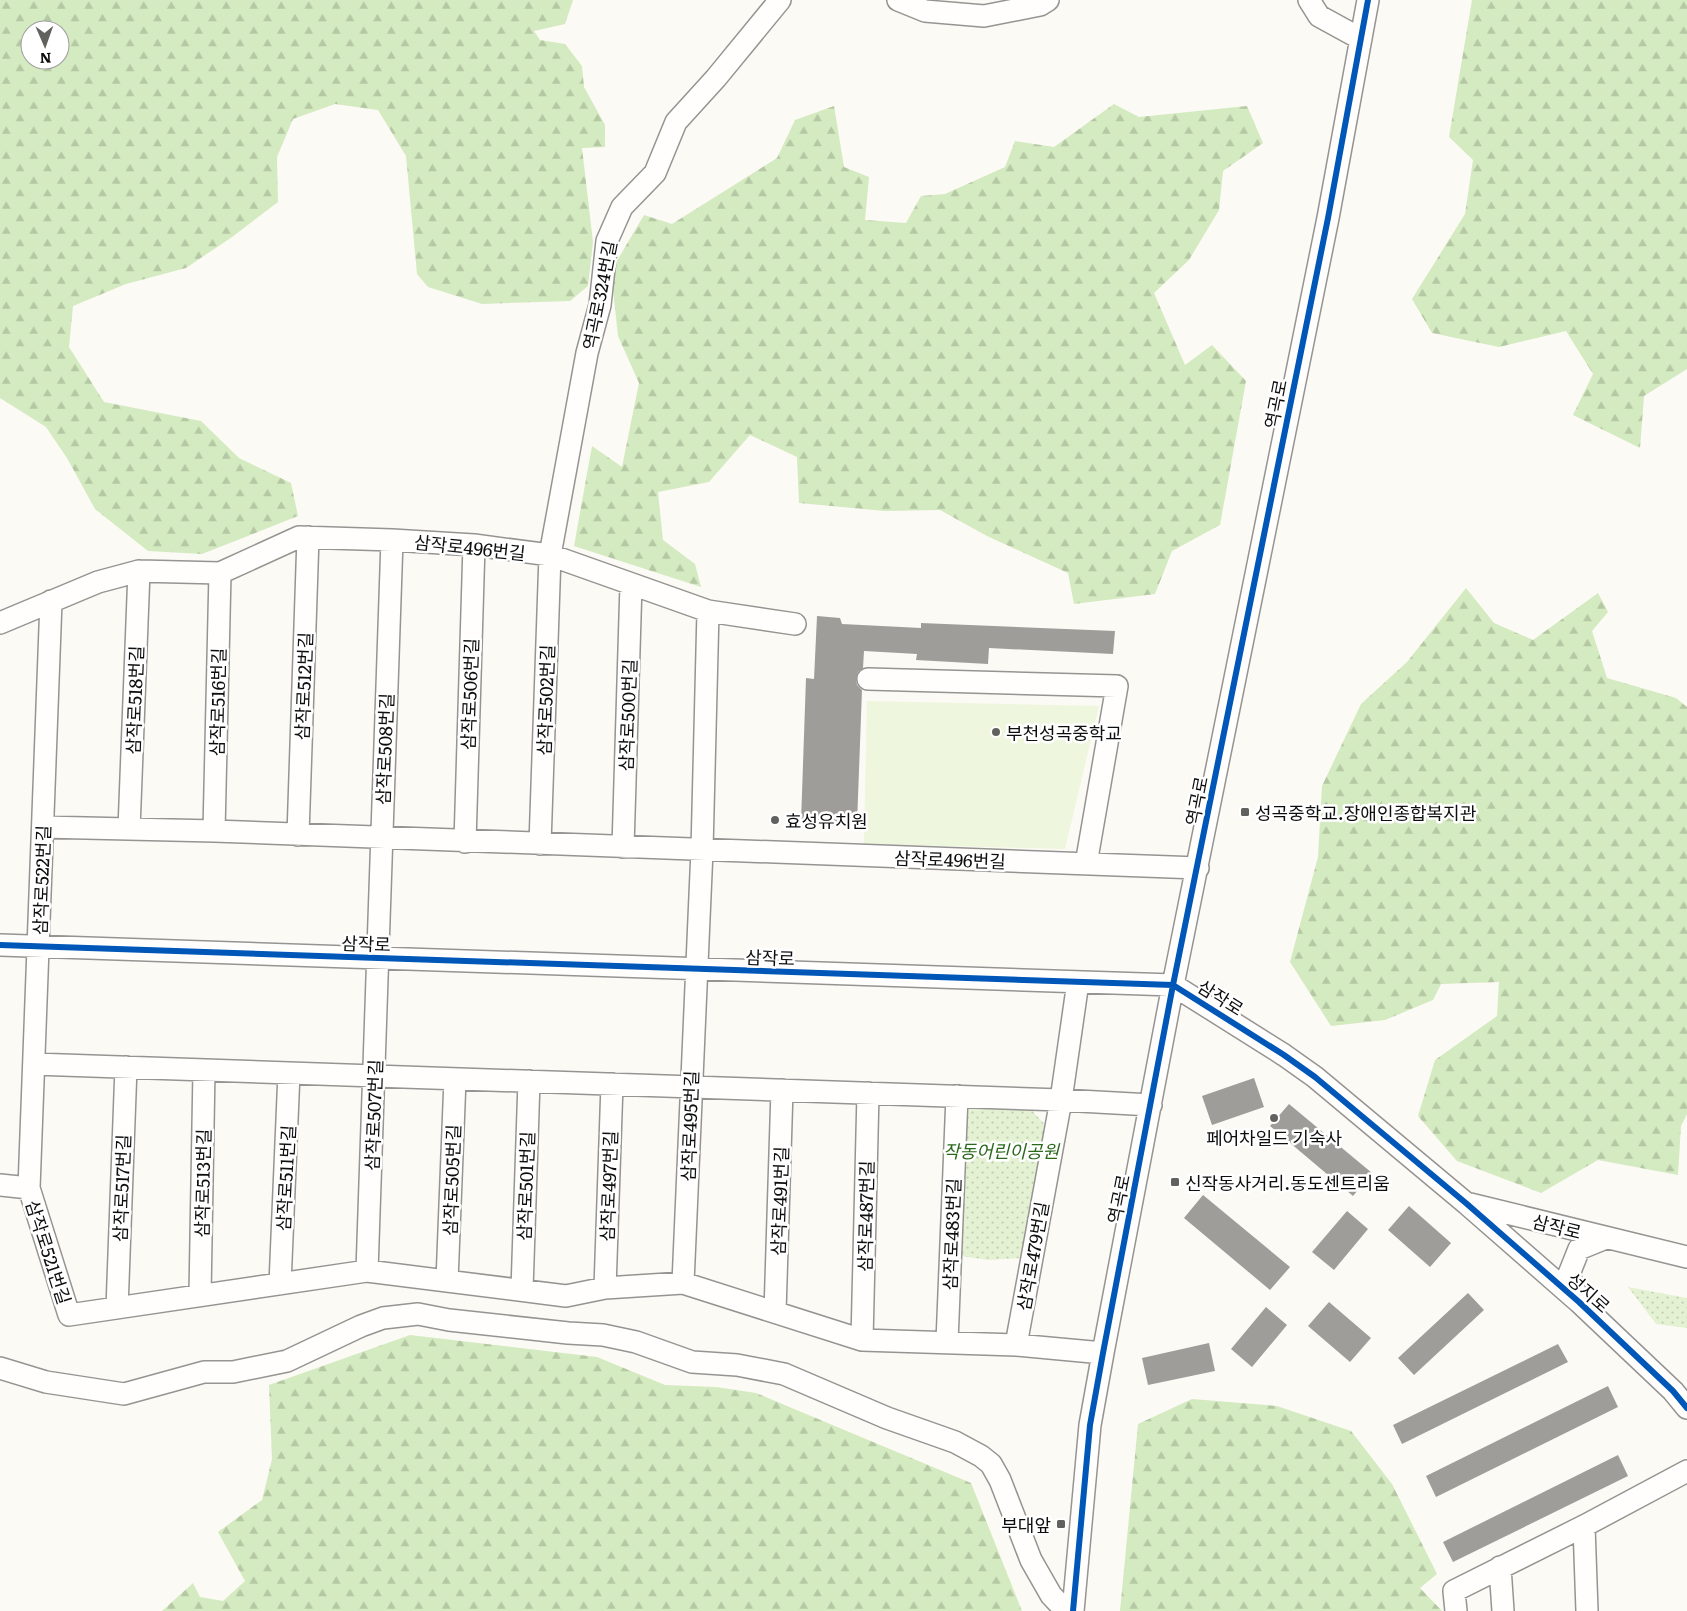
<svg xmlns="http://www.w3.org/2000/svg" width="1687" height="1611" font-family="Literata,'Noto Sans KR',serif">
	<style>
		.forest { fill: url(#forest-firs); fill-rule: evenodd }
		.park { fill: url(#park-dots) }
		.pitch { fill: #eef6dd }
		.building { fill: #9f9d99 }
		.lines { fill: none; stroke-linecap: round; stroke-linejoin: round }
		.minor-casing { stroke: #959492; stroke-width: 24 }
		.minor { stroke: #fffefd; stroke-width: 21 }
		.cycleway-casing { stroke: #fff; stroke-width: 9 }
		.cycleway { stroke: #0057b8; stroke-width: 6 }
		.poi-dot { fill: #61615e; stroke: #fff; stroke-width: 2 }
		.labels { text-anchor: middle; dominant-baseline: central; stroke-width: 5; stroke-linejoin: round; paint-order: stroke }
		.street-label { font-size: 18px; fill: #0e0e0e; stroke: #fff }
		.poi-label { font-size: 18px; fill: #0e0e0e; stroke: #fff; text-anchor: start }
		.park-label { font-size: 18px; font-style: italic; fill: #2a691c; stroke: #fff }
	</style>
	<defs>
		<pattern id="forest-firs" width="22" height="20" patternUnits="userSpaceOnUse" patternTransform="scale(1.25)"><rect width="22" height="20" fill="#d4eac0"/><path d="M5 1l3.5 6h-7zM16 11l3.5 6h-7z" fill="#b5c8a4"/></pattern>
		<pattern id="park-dots" width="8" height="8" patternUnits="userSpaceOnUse" patternTransform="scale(1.25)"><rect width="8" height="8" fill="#e4f2d3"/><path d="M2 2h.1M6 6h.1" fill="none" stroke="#c2ceb4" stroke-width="1.8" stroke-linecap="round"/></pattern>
	</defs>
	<rect width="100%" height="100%" fill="#fcfaf4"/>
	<path class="forest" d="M0,0H573L565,24L534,31L540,40L565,44L582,66L584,87L605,125V147L582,148L593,242L588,286L570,301L482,304L428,287L417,274L406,156L378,110L335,104L293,119L277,157L278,202L232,237L186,268L126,284L73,306L69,347L104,402L201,421L239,458L291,483L298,516L202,554L148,551L95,509L67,458L46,427L0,398ZM30,30H60V60H30Z
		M1472,0H1687V369L1644,396L1640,448L1573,415L1593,374L1566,331L1499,347L1432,333L1412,299L1465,214L1473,160L1449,137Z
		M1114,104L1139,117L1247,106L1263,143L1223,171L1219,210L1189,260L1154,293L1185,365L1212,345L1246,381L1220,525L1172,551L1155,594L1074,604L1068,573L987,536L940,510L885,511L799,503L797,457L750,435L709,482L658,492L663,540L695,564L701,587L574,546L592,446L622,467L639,383L618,336L611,271L644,215L672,224L777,158L795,120L834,106L844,167L869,177L865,220L906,223L921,196L945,194L1005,167L1015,141L1054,147Z
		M1466,588L1494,623L1533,640L1598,593L1608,612L1592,631L1607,678L1676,698L1687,707V1114L1681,1126L1678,1175L1598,1160L1541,1193L1457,1161L1418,1116L1435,1060L1497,1016L1499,982L1441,984L1433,1000L1385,1020L1331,1026L1290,962L1318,857L1322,786L1361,704L1407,662Z
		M410,1335L597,1357L665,1385L716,1387L756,1393L971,1483L1022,1611H162L193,1583L200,1597L223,1601L245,1581L218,1532L262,1500L272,1459L269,1385Z
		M1192,1399L1277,1406L1351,1431L1392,1484L1437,1574L1420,1588L1442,1611H1120L1138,1424Z"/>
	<path class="park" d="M973,1102L1026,1104L1050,1130L1023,1258L988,1260L954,1255L958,1130Z
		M1628,1287L1687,1298V1328L1656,1324Z"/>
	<path class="pitch" d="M867,701L1099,706L1065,849L864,844Z"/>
	<path class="building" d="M817,616L840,618L842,624L921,628V623L1115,631L1113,654L989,648L988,664L916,660L917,654L864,651L863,668L858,672L856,679L857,685L862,690L857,824L801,822L806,678L814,679Z
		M1254,1078L1264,1107L1212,1125L1202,1096Z
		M1289,1104L1372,1173L1353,1196L1270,1126Z
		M1203,1195L1290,1267L1270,1290L1184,1218Z
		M1409,1206L1451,1243L1430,1267L1388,1230Z
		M1347,1211L1368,1229L1334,1270L1312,1252Z
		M1468,1293L1484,1310L1414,1375L1398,1358Z
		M1329,1302L1371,1338L1350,1362L1308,1326Z
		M1266,1307L1287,1325L1252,1367L1231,1349Z
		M1209,1343L1215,1371L1148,1385L1142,1358Z
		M1558,1344L1568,1362L1402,1444L1393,1425Z
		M1608,1386L1618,1407L1436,1497L1426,1476Z
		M1618,1455L1628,1476L1453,1562L1443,1542Z"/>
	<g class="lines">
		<defs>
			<path id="minor" d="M898,0L925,11L984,16L1040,5L1048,0
				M1309,0L1319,16L1361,39
				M51,601L29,1188L69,1315L367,1271L566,1296L605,1288L683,1283L862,1340L1016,1345L1103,1353
				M0,623L98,582L139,571L220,573L299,537L392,540L474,545L550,555L708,611L795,624
				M868,679L1117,686L1086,864
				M43,827L214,831L1198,868
				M129,829L139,571
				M214,831L220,573
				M298,835L308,537
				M465,842L474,545
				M540,844L550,555L587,353L600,305L607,241L622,207L655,173L676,122L716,78L780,0
				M623,847L631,584
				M0,945L1173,985L1284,1055L1315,1077L1467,1204L1579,1302L1673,1391L1687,1408
				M34,1064L1061,1100L1151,1105
				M0,1185L29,1188
				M1470,1204L1687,1257
				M367,1271C376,1027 383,783 392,540
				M447,1281L455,1079
				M683,1283L702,850L708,611
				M280,1284L289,1073
				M605,1288L612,1084
				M522,1290L529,1081
				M200,1295L204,1070
				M1578,1300L1569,1274L1579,1249L1606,1238
				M117,1308L126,1067
				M775,1312L782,1090
				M862,1340L868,1093
				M947,1342L957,1096
				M1016,1345L1061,1100L1078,982
				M0,1368L46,1382L124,1394L204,1372H233L287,1361L361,1326L383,1318L418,1314L449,1320L568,1333L603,1335L636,1342L692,1362L737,1365L784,1374L887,1418L955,1442L981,1456L991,1464L1000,1480L1031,1560L1051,1595L1066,1611
				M1584,1526L1587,1611
				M1500,1567L1503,1611
				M1073,1611L1090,1425L1103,1353L1173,985L1328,218L1368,0
				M1456,1611L1454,1591L1584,1526L1687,1471"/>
		</defs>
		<use href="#minor" class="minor-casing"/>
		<use href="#minor" class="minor"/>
		<defs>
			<path id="cycleway" d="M0,945L1173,985L1284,1055L1315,1077L1467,1204L1579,1302L1673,1391L1687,1408
				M1073,1611L1090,1425L1103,1353L1173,985L1328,218L1368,0"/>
		</defs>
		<use href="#cycleway" class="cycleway-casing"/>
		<use href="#cycleway" class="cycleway"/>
	</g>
	<g class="poi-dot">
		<circle cx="996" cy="732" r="5"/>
		<rect x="1240" y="807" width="10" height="10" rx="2.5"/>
		<circle cx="775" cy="820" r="5"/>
		<circle cx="1274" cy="1118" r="5"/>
		<rect x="1170" y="1177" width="10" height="10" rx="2.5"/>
		<rect x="1056" y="1519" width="10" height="10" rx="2.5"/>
	</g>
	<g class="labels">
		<g class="street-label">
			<text transform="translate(599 295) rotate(-79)">역곡로324번길</text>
			<text transform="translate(1275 404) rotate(-79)">역곡로</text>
			<text transform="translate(470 547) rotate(6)">삼작로496번길</text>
			<text transform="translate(303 686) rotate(-88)">삼작로512번길</text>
			<text transform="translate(469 694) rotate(-88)">삼작로506번길</text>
			<text transform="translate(134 700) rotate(-88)">삼작로518번길</text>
			<text transform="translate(545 700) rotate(-88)">삼작로502번길</text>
			<text transform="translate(217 702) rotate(-89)">삼작로516번길</text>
			<text transform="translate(627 715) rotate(-88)">삼작로500번길</text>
			<text transform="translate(384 749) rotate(-88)">삼작로508번길</text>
			<text transform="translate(1196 801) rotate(-79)">역곡로</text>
			<text transform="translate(950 859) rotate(2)">삼작로496번길</text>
			<text transform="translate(41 880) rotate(-88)">삼작로522번길</text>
			<text transform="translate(366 943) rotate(2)">삼작로</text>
			<text transform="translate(770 957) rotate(2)">삼작로</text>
			<text transform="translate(1221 997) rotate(32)">삼작로</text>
			<text transform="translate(373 1115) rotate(-88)">삼작로507번길</text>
			<text transform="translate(689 1126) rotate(-88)">삼작로495번길</text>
			<text transform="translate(285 1178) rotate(-87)">삼작로511번길</text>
			<text transform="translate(451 1180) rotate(-88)">삼작로505번길</text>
			<text transform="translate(202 1183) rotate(-89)">삼작로513번길</text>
			<text transform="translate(525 1186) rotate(-88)">삼작로501번길</text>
			<text transform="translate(608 1186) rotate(-88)">삼작로497번길</text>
			<text transform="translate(121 1188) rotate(-88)">삼작로517번길</text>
			<text transform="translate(1118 1199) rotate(-79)">역곡로</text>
			<text transform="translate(779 1201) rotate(-88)">삼작로491번길</text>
			<text transform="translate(865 1216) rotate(-89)">삼작로487번길</text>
			<text transform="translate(1557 1226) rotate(14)">삼작로</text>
			<text transform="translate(951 1234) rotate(-88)">삼작로483번길</text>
			<text transform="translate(49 1252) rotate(72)">삼작로521번길</text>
			<text transform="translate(1032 1256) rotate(-80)">삼작로479번길</text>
			<text transform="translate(1589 1292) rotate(42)">성지로</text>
		</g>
		<g class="poi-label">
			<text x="1006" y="732">부천성곡중학교</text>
			<text x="1255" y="812">성곡중학교.장애인종합복지관</text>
			<text x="785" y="820">효성유치원</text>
			<text x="1274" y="1137" text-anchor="middle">페어차일드 기숙사</text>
			<text x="1185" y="1182">신작동사거리.동도센트리움</text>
			<text x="1051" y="1524" text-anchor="end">부대앞</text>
		</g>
		<g class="park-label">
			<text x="1001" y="1150">작동어린이공원</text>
		</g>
	</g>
	<g transform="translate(45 45) rotate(178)"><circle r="24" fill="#ffffff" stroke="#9f9f9f"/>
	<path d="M0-4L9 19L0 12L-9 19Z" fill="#61615e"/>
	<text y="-8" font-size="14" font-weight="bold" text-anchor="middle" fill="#0e0e0e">N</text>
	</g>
</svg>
